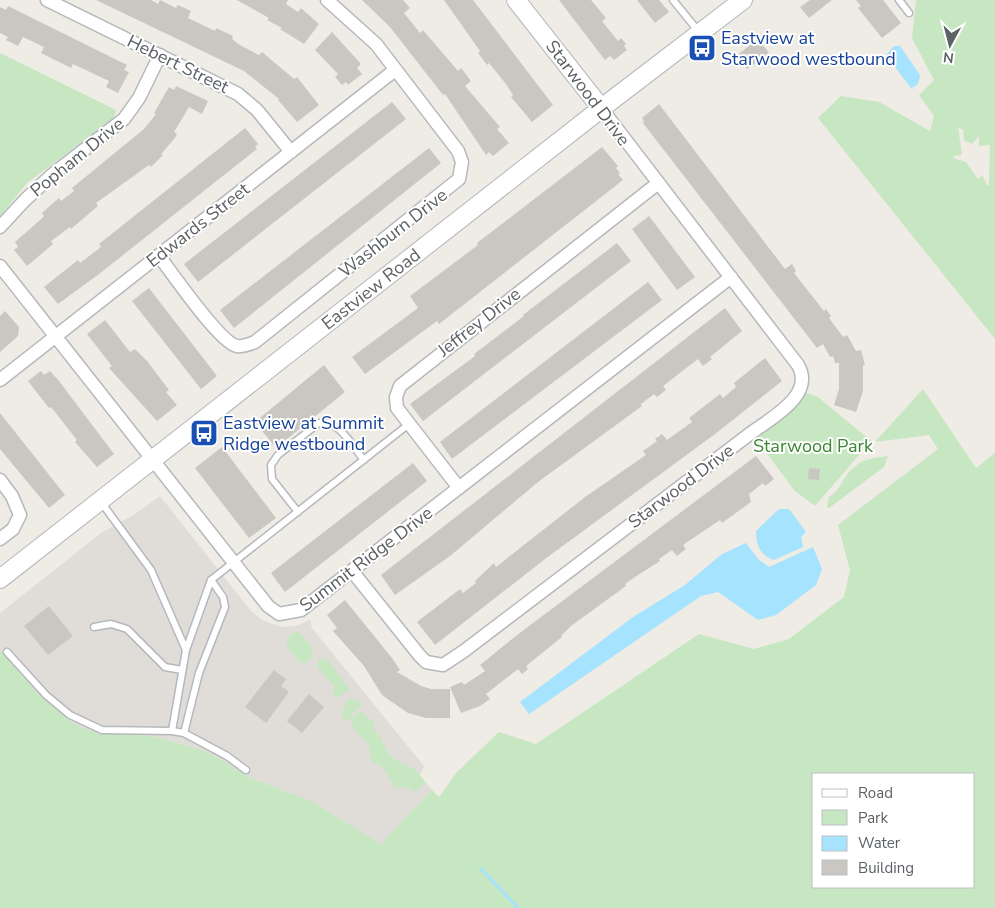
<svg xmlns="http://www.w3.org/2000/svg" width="995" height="908" font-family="'Nunito Sans',sans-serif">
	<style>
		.industrial { fill: #e0ddd9 }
		.green { fill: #c6e7c1; fill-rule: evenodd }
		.water { fill: #a5e3ff }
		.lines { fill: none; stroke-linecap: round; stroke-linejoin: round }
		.stream { stroke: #a5e3ff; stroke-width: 3 }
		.building { fill: #cac6c1 }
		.lane-casing { stroke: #b5b8bc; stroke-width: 9 }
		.street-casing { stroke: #b5b8bc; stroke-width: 15 }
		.secondary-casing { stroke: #b3b8bc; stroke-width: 20 }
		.lane { stroke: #fff; stroke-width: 6 }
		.street { stroke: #fff; stroke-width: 12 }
		.secondary { stroke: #fff; stroke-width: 18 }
		.labels { text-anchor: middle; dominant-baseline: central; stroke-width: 4; stroke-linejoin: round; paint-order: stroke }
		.transit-label { font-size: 18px; fill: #164399; stroke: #fff; text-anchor: start }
		.street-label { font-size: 18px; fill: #5c6165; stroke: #fff }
		.park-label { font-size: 18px; fill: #3b8534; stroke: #fff }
	</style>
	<rect width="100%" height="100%" fill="#efebe5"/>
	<path class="industrial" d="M160,496L251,611L262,620L282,627L296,626L310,620L312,628L424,766L420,776L432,790L386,838L382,846L311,801L251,778L208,752L153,736L96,733L71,722L40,696L0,650V613L101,533L135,514Z"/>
	<path class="green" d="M916,0H995V339L818,118L841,96L879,102L930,131L934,116L919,95L934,80L912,38ZM958,127L963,130L964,140L972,144L979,136V146L990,145L989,185H987L982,175L978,179L966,162L953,158L956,155L959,156L962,154Z
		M0,53L116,110L114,118L27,183L0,216Z
		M923,389L976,468L995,453V908H0V650L40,696L71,722L96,733L153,736L208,752L251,778L311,801L382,845L386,838L432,790L439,797L456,773L499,732L536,744L699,634L754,649L789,639L844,597L850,570L838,525L938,449L929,435L875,442ZM814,774H974V887H814Z
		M807,393L818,397L871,441L815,506L795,491L756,439L798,405Z
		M888,456L884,467L829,508L827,507L829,497C838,492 840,485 846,476C857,460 871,458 888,456Z
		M299,631L313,649L312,658L305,664L298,660L287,647V637Z
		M319,658L329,661L350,690L336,698L333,695L334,686L317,667Z
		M348,699L356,700L362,705L353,713L349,721L343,719L342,711Z
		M360,711L373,721L374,730L380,737L388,753L400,763L414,768L426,783L416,792L406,787L395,788L383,767L371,761L369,745L352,726L351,720Z"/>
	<path class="water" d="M894,46H900L920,75C919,82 918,86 911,88L886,55Z
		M779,509H789L806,532L801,537L803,547L774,560C760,555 756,545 756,531Z
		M746,543L758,559L769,567L813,547L822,569L816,585L776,615L758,620L718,592L701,596L529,714L520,702L633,617L685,585L722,554Z"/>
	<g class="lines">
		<path class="stream" d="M481,869L518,908"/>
	</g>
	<path class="building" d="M96,0H151L158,4L160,0L176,8L178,5L191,11L188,18L215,31L216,28L233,36L232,39L238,44L259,55L262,52L294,79L297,77L319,105L297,122L278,100L279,99L244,71Z
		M237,0H288L286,4L298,12L301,8L319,24L304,44L280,29L282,28L267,20L269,18Z
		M362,0H403L410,8L404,13L420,33L423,30L458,71L461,68L471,81L465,86L500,127L497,129L509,143L493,156L489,152L486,155L445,94L443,95L390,27Z
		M444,0H473L553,105L532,122L511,97L513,95L506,84L489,63L487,65L478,53L480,51Z
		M559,0H591L606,18L602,21L618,41L621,38L626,44L624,46L627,50L614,60L610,56L605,60Z
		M637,0H659L669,12L655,23Z
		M810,0H832L809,18L800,7Z
		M856,0H883L901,23L882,38L858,8L861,6Z
		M8,6L127,65L124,70L129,72L118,93L106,87L109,81L73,64L71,68L41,53L44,47L23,37L18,46L6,40L8,37L0,33V7L6,10Z
		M332,32L361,64L357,68L362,74L348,85L346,82L342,85L335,77L338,74L315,50Z
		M758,39L769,53L747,69L736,56Z
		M176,86L208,101L202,114L189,107L174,132L177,134L175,138L161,154L163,155L151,167L149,165L96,203L98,206L71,229L70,227L51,241L53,244L27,266L14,250L18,247L15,242L39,221L44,216L42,213L52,204L59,198L61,201L74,191L72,188L144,129L156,114L154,113L169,87L174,90Z
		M392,102L406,119L198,282L184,264Z
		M659,104L785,269L792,264L796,271L794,273L824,311L826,309L831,316L829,318L843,337L847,335L856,351L861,350L865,365H863V391L856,412L834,405L839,389V363H835L833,356L830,357L823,344L817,348L643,123L644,121L642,118Z
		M245,128L258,144L255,147L257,149L99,274L58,304L44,287L78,260L80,263L101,247L99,244Z
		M602,147L618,166L616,168L620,173L618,174L623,180L439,324L437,321L365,374L352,357L418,308L410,296L478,245L477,243Z
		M429,148L441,163L234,328L220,310Z
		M649,216L695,277L677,290L632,229Z
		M617,243L631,261L423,421L410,404L475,356L474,354L524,316L523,315Z
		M648,282L662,300L452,459L440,442Z
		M149,288L217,376L201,389L132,301Z
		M725,308L742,331L710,357L712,359L703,366L698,359L663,386L666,390L657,397L654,394L641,404L642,406L631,414L538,482L450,556L395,595L381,575Z
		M5,311L19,327L18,336L0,352V316Z
		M105,320L130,352L135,349L147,361L169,390L166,392L177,405L157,421L109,368L112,366L87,334Z
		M765,358L782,381L715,434L545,559L435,645L417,622L460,589L463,593L476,583L475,581L494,563L496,567L585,497L646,455L643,451L657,441L655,439L662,434L667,440L692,422L689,418L720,394L723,398L736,387L734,383Z
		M324,365L345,392L276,448L255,422Z
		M41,371L44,375L50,371L59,381L114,454L97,467L75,442L77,440L51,407L49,408L28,381Z
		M0,413L65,495L49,508L0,449Z
		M222,447L276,518L249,538L195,468Z
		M756,456L774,479L765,486L763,483L749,494L751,502L722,523L720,520L683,545L686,549L677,556L672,550L659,559L660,561L638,575L625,584L626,586L571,626L561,636L562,637L526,666L528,669L522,674L518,669L486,694L490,699L480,706L461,713L450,687L462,682L464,685L485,671L480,665L517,635Z
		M413,463L427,481L285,592L271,573Z
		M809,468L820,469L819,480L808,479Z
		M345,600L392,658L400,670L397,672L421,686L431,689H450V718H426L408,713L382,695L364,666L333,631L337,628L327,615Z
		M49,606L73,636L48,655L24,626Z
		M274,670L286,679L281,686L289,692L266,723L245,707Z
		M309,694L324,707L302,733L287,721Z"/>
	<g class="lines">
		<defs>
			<path id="lane" d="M673,0L699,32
				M899,0L909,13
				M101,502L151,570L186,650
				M298,512L272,479L271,465L278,455L319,423C338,418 353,447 364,460
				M94,627L111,624L127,629L165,667L182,670
				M7,652L46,695L70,715L102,730L172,731L184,733L227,756L246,770
				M172,731L186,650L211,580L409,424
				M184,733L199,673L225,607L223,597L211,580"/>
			<path id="street" d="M47,0L238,94L257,110L291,152
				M0,227L25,200L53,174L124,119L139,98L160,55
				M159,256C172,273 220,343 237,346C243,347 250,344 255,342L459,179L462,162L458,151L376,44L327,0
				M0,266L268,606L279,614L301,610L731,277
				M0,380L395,70
				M0,480L12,496L20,515L13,529L0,539
				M459,488L397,408L396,397L400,386L657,184
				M352,571L420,656L426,662L443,665L464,651L747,436C769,419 816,396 798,365L601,108"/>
			<path id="secondary" d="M516,0L601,108
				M0,579L616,97L743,0"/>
		</defs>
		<use href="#lane" class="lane-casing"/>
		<use href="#street" class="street-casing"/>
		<use href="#secondary" class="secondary-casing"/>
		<use href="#lane" class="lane"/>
		<use href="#street" class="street"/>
		<use href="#secondary" class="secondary"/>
	</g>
	<defs>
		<symbol id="bus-square" viewBox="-11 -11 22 22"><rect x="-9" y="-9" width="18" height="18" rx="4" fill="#1a4fb4" stroke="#fff"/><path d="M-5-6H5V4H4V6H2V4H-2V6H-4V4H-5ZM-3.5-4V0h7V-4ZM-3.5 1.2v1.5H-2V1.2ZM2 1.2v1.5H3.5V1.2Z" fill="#fff"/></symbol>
	</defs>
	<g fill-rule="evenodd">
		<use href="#bus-square" x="686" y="32" width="32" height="32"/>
		<use href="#bus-square" x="188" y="417" width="32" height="32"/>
	</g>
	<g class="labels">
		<g class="transit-label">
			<text x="721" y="38">Eastview at<tspan x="721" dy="21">Starwood westbound</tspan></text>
			<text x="223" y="423">Eastview at Summit<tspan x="223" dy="21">Ridge westbound</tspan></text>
		</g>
		<g class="street-label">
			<text transform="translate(178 64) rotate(26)">Hebert Street</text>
			<text transform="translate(588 93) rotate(53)">Starwood Drive</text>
			<text transform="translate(77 157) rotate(-39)">Popham Drive</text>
			<text transform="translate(198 225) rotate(-38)">Edwards Street</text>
			<text transform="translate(393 233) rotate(-38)">Washburn Drive</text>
			<text transform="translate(371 289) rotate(-38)">Eastview Road</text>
			<text transform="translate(479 322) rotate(-38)">Jeffrey Drive</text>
			<text transform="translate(681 486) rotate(-37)">Starwood Drive</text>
			<text transform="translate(366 559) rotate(-37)">Summit Ridge Drive</text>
		</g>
		<g class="park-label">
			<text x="813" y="446">Starwood Park</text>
		</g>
	</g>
	<rect x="812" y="773" width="162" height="115" fill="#ffffff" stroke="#bec0c1"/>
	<rect x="822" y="789" width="25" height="8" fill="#ffffff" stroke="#bec0c1"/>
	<text x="858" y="798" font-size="15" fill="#5c6165">Road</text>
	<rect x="822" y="810" width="25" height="15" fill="#c6e7c1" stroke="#bec0c1"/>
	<text x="858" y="823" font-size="15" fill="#5c6165">Park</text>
	<rect x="822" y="836" width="25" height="15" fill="#a5e3ff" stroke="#bec0c1"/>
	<text x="858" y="848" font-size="15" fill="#5c6165">Water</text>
	<rect x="822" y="860" width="25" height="15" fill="#cac6c1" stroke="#bec0c1"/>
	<text x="858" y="873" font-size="15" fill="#5c6165">Building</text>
	<g transform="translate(950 45) rotate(187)" stroke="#ffffff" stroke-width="4" paint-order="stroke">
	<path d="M0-4L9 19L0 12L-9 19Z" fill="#5c6165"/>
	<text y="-8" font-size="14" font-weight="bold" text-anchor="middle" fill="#5c6165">N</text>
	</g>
</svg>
